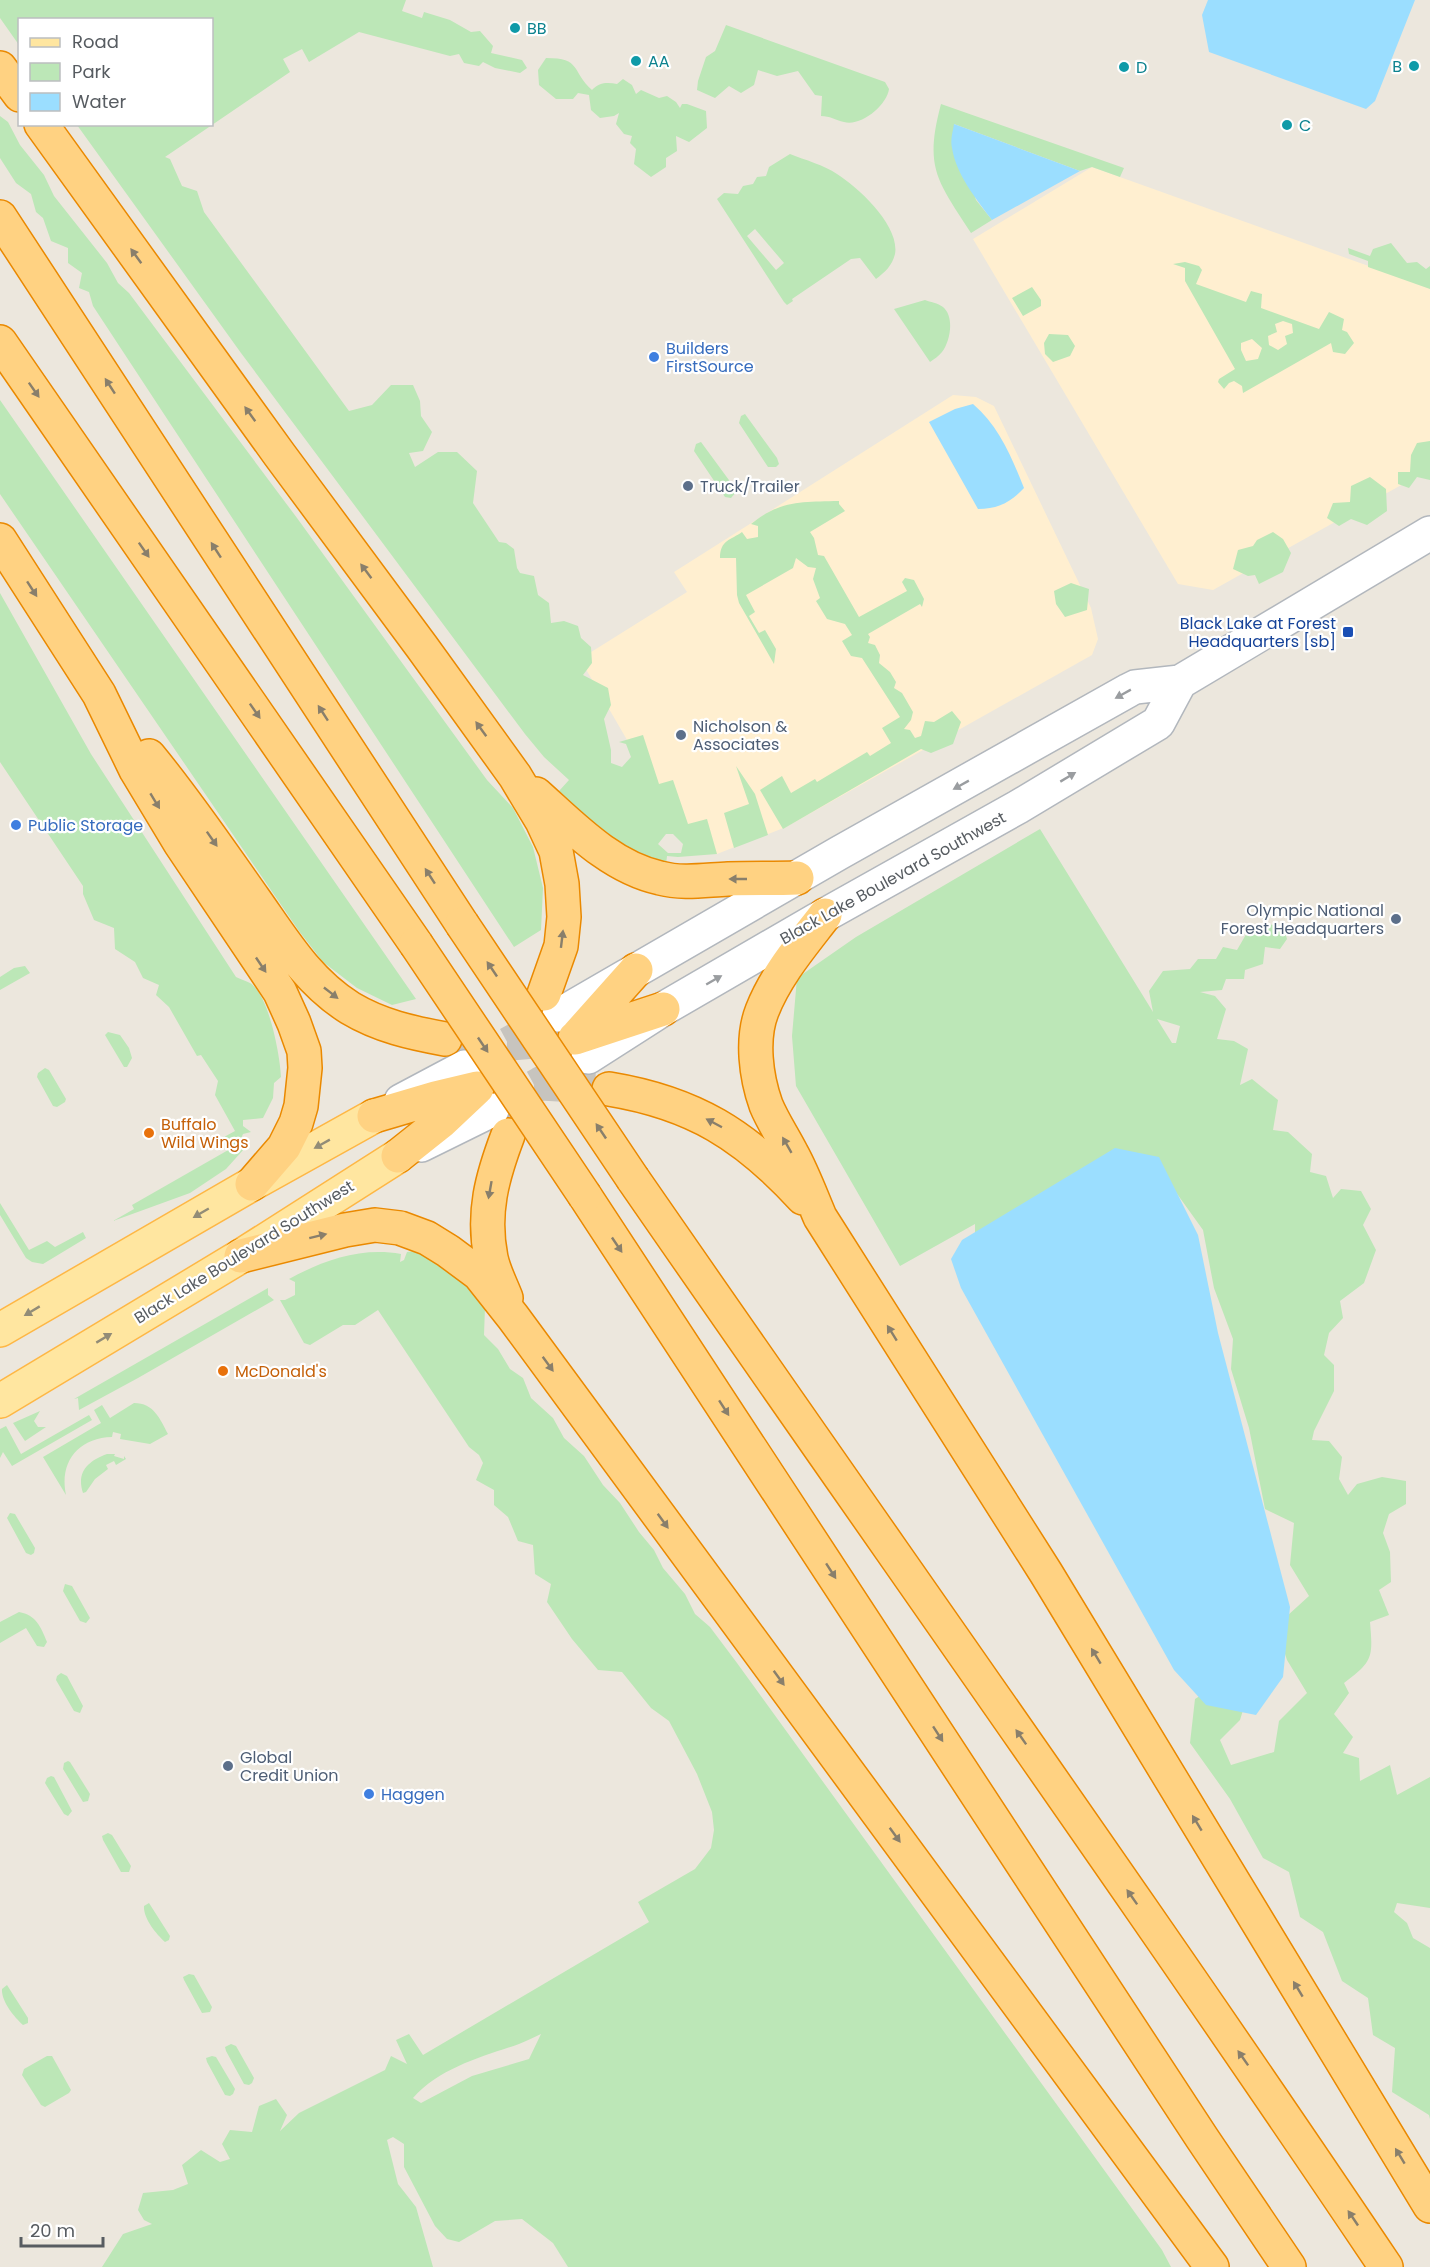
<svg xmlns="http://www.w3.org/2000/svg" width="1430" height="2267" font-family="Poppins,sans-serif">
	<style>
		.commercial { fill: #ffefd0 }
		.green { fill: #bce7b7; fill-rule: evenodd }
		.water { fill: #9bdeff }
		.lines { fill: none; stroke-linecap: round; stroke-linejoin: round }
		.secondary-tunnel { stroke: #c7c4be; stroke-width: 33; stroke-dasharray: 33 16; stroke-linecap: butt }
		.highway-tunnel { stroke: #c7c4be; stroke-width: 33; stroke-dasharray: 33 16; stroke-linecap: butt }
		.secondary-casing { stroke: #b2b7bd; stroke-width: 36 }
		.primary-casing { stroke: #feb745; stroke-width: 36 }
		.highway-casing { stroke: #ea8900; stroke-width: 36 }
		.secondary { stroke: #fff; stroke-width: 33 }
		.primary { stroke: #ffe6a0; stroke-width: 33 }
		.highway { stroke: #ffd282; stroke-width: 33 }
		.highway-bridge-casing { stroke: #ea8900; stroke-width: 36; stroke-linecap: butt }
		.highway-bridge { stroke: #ffd282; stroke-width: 33 }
		.oneway { fill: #897f6b }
		.oneway2 { fill: #9a9da0 }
		.oneway3 { fill: #928c77 }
		.culture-dot { fill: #0f9aa8; stroke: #fff; stroke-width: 2 }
		.shop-dot { fill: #3f7fe0; stroke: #fff; stroke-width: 2 }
		.service-dot { fill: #5c6f8a; stroke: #fff; stroke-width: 2 }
		.transit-dot { fill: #1a4fb4; stroke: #fff; stroke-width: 2 }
		.food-dot { fill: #e8710a; stroke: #fff; stroke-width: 2 }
		.labels { text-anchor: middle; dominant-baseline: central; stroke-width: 4.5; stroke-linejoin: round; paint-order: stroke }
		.culture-label { font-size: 16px; fill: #0d838f; stroke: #fff; text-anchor: start }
		.shop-label { font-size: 16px; fill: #366cbe; stroke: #fff; text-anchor: start }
		.service-label { font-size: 16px; fill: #4e5e75; stroke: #fff; text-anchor: start }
		.transit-label { font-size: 16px; fill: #164399; stroke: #fff; text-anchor: end }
		.street-label { font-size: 16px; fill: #575c61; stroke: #fff }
		.food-label { font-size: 16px; fill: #c56008; stroke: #fff; text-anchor: start }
	</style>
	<rect width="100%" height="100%" fill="#ece7dd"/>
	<path class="commercial" d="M1092,167L1430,288V469L1213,590L1178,584L973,239Z
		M953,395L976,397L994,406L1091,608L1098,639L1092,655L786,827L717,854L691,850L580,659L687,592L674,572Z"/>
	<path class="green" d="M0,0H406L402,11L422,18L424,12L450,20L471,32L480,31L493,46L491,53L522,60L527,68L520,73L495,68L483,62L479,66L464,63L459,54L450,56L359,32L309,62L302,49L283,59L290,72L165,157L170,159L182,186L197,191L204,212L349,411L372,405L391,385H413L420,401L421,416L432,432L423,451L409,453L415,467L438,452H457L477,471L473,503L499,542L506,543L514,549L517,568L520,573L534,576L538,595L549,603L551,623L564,621L578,626L581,638L591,647L592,663L583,675L608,688L611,705L604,719L611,750V763L622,767L631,757L626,744L619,742L643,735L659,784L673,780L688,824L707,819L717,854L678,857L667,856L666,865C622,854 590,823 559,791L569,780L544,757L525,734L241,353L77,125L212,124V20H20L19,45L0,18ZM666,834H673L683,844L681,853H668L658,844Z
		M726,25L885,82L889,89C887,105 861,127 844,122C835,120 830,116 821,116L822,96L815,95L798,71L777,76L758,70L754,85L741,93L729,86L715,98L697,90L698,81L706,57L715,51Z
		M546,58C582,58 571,71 592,90C599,82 608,82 617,84L623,79L632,85L636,94L641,90L659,98L667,96L676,102L680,108L682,104H687L706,111L707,128L689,142L676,136L677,151L666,158V167L651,177L634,164L636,149L630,143L632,136L624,134L616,124L619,113L614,116L600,118L591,110L589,95L578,93L573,99H556L539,85L538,70Z
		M941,104L1124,168L1120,177L1092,167L1080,171L954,124L976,200L992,220L971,233C937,180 924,168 941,104Z
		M0,116L8,122L20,145L44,175L54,196L107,263L118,283L129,293L297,518L487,780L513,808L533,847L543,888L541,930L514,947L93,306L89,292L79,288L82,273L68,263V248L51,241L43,218L36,212L31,194L16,183L0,158Z
		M790,154C805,160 824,165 837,174C859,188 900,226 895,254C892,266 885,272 876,279L860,258L851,259L792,299L793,301L787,305L784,302L717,199L724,193L738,194L743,186L753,184L757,177L766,176L769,167ZM755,229L784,263L776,270L747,236Z
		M1391,243L1407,263L1417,262L1426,269L1430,266V289L1368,267V261L1349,254L1348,248L1370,256L1373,249Z
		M1185,262L1199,266L1202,270L1196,284L1246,302L1251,291L1262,294L1261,308L1319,329L1329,312L1344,319L1342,330L1347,332L1354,343L1345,354L1333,352L1331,343L1243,393L1242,386L1234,381L1229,383L1224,389L1218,382L1219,379L1235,369L1185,281V268L1173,264ZM1283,321L1292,324L1293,333L1285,336L1287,344L1278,350L1269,345L1268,336L1277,332L1275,324ZM1252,339L1262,348L1258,359L1246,361L1241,350V343Z
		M1032,287L1041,300V306L1023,316L1012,298Z
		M925,300C930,302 938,303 943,307C955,317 950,342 942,352C939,356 934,359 930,362L894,309Z
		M1049,334L1068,335L1075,346L1070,356L1053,362L1045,354L1044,343Z
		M0,400L416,999L392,1005L357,988L323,962L299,931L0,494Z
		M745,414L777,458L779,464L776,467H768L739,423L741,416Z
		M1430,441V480L1417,477L1409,488L1398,484V472H1410L1411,455L1417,443Z
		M701,442L737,491L731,498L725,497L694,451L696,444Z
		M1370,477L1386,489L1387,511L1367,525L1351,519L1339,526L1327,518L1333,503L1350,502L1351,486Z
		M839,501V504L845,511L810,532L814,538L818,555L824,556L859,617L907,591L902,582L905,578L914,580L924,599L922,607L920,604L868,634L870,637L868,643L875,645L880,655L879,663L890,672L896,682L894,688L902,693L913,712L911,720L904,729L910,730L915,738L921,736L925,721L934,722L952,711L961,722L953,744L931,753L921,749L783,829L760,790L782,776L791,793L815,779L817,782L867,752L870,756L891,743L882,728L900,717L862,658L851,656L842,641L852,635L845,624L827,619L816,601L820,598L813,579L816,568L808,567L796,558L793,568L746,595L755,612L749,616L759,633L765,630L776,649L774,664L739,603L737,595L736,558H720C720,540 731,540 742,532L747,539L758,537V526L751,524C780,500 803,502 839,501Z
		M1273,532L1283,539L1291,553L1283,572L1259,584L1255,575L1248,576L1233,569L1238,550L1253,546L1257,540Z
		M1071,583L1089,589L1087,610L1065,617L1056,604L1054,591Z
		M0,593L91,754L236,977C240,979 246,981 250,983C269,995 280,1055 281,1077L274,1083L273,1098L263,1118L243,1120V1126L251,1132L243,1134L239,1143L244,1149L226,1169L190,1193L113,1221L134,1209L132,1205L230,1149L224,1137L235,1131L215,1095L218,1081L201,1055L197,1056L169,1007L156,995L159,985L143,978L135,962L115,949L114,928L94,920L83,894V886L0,762Z
		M736,766L755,794L768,835L734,848L724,813L749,804Z
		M1040,829L1153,1012L1149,991L1163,971L1190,969L1198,959H1216L1223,947L1237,950L1248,931L1263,933L1266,924L1283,926L1287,939L1280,949L1265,947L1263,964L1245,970L1244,979H1226L1222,990L1200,992L1215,996L1226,1009L1217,1039L1234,1041L1248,1049L1240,1085L1252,1079L1278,1100L1273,1130L1288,1132L1312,1154L1310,1172L1326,1176L1333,1198L1341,1189L1361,1191L1371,1209L1363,1225L1376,1250L1364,1283L1340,1301L1343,1318L1329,1333L1324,1355L1334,1365V1391L1314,1431L1312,1440L1329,1441L1342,1457L1339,1479L1348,1495L1357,1484L1382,1477L1406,1481V1504L1389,1514L1383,1533L1390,1552L1391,1582L1379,1590L1389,1615L1370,1622C1373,1658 1373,1661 1344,1683L1349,1693L1334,1714L1353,1737L1343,1753L1359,1758L1360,1781L1390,1765L1397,1795L1430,1777V1908L1397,1903L1394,1912L1407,1923L1413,1938L1430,1948V2119L1429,2115L1392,2092L1395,2048L1373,2035L1368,1998L1342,1981L1323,1932L1300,1917L1289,1872L1263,1858L1230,1799L1190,1743L1195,1699L1226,1679L1247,1697L1240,1720L1220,1740L1231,1765L1274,1752L1279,1721L1307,1693L1287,1660L1276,1626L1309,1596L1290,1565L1294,1523L1265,1509L1249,1428L1231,1369L1233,1339L1214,1288L1203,1230L1170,1184L975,1242V1224L900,1266L796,1086L792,1036L797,978L856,937ZM1157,1019L1180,1026L1176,1043H1172Z
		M25,966L30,973L0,990V977L14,968Z
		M108,1032L120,1035L129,1048L132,1058L127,1067H124L105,1035Z
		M45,1068L49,1070L66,1099L65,1102L57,1107L53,1106L37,1077L38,1073Z
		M0,1203L29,1250L47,1241L55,1247L83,1232L86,1238L43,1264L32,1262L26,1258L0,1215Z
		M415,1251C444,1258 466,1285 485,1307L484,1335L498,1349L510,1369L523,1378L531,1398L553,1418L564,1438L584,1456L603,1485L620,1503L639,1532L654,1550L663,1568L685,1594L695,1614L710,1627L737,1663L1162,2250L1171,2267H568L553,2243L522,2219L495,2221L459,2242L447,2239L435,2226L404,2167V2144L393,2137L387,2140L398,2184L416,2207L433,2267H102L123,2234L152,2224L144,2220L138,2210L143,2193L173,2190L188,2184L182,2165L201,2150L220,2162L230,2159L222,2144L230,2130L252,2132L259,2106L276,2099L287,2115L280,2131L299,2113L385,2070L391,2056L407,2064L396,2040L409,2034L423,2055L649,1922L638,1902L695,1869L711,1848L714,1830L712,1812L697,1774L669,1721L651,1708L622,1672L598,1670L572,1639L547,1602L551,1584L535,1574L533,1545L518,1541L508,1517L494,1505V1490L476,1480L483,1463L479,1455L469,1447L378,1310L355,1325H343L310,1345L304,1343L280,1300H285L295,1295V1282L289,1279C324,1260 361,1247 401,1254L400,1262L404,1260L407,1252ZM541,2034L529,2059L472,2076L421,2103L413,2098C441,2067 482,2057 519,2044C527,2041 534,2037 541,2034Z
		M268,1288V1295L274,1300L138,1378L79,1410L78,1398L74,1399Z
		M134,1403C154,1403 160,1419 168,1434L150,1444L120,1439L121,1434L113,1432L112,1437C78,1438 59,1462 66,1495L43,1457L101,1423L94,1410L102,1405L110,1418Z
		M40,1411L34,1421L38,1427H46L25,1441L13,1423Z
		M89,1415L92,1420L12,1466L3,1452L0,1458V1429L6,1426L21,1454Z
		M107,1454H115L114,1456L124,1459V1456L126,1459L116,1465L114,1461L106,1465L108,1469L95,1479L86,1492L83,1493C76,1472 88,1461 107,1454Z
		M10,1513L15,1514L35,1548L34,1553L31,1555L26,1553L7,1518Z
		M65,1584L72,1586L90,1618L86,1623L80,1621L63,1591Z
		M19,1612C36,1615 41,1627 47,1642L44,1647L37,1646L26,1628L0,1643V1622Z
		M61,1673L67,1676L83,1706L80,1713L74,1711L56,1680L57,1676Z
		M68,1761L70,1762L90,1794L88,1801L83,1802L63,1769L64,1763Z
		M51,1776L54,1777L72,1811L68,1816L64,1814L45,1783L47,1778Z
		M108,1833L112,1835L131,1866L129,1872H121L103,1840L102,1836Z
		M149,1903L170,1936L169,1940L165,1942C156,1934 143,1918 144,1906Z
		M189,1974L194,1975L212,2007L210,2012L202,2013L184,1980L183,1977Z
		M7,1985L28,2018V2023L23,2025C14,2017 1,2001 2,1989Z
		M231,2044L236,2046L254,2078L252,2083L249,2085L244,2084L226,2051L225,2047Z
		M47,2056H52L71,2090L69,2093L45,2107L41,2105L22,2075L24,2069Z
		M212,2056L216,2057L235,2089L233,2094L230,2096L225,2095L207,2062L206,2058Z"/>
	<path class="water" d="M1208,0H1415L1375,101L1366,109L1209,52L1202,15Z
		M954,124L1080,171L992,220C976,199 956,174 952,148C950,140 953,131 954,124Z
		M973,404C999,426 1012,458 1024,488C1011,502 998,509 978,509L929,422L955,409Z
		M1115,1148L1159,1157L1198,1235L1218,1333L1290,1607L1283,1677L1256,1715L1206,1705L1174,1670L961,1288L951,1259L962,1240Z"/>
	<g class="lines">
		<path class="secondary-tunnel" d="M465,1067L558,1016
			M492,1110L586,1058"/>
		<path class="highway-tunnel" d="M458,1041L511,1044L568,1039
			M485,1088L541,1084L595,1087"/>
		<defs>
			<path id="secondary" d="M559,1015L839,853L1129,690L1135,687L1180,682L1430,533
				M588,1057L663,1009L825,915L1018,807L1158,723L1180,682
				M401,1101L465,1067
				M421,1145L492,1110"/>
			<path id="primary" d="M0,1330L252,1184L374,1116
				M0,1401L241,1256L398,1156"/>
			<path id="highway" d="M0,68L20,95
				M41,124L279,454L422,647L515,776L542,821L556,851L562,884L564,917L561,946L544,994
				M0,217L462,924
				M0,342L416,944
				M0,540L99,694L136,770L180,843L280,992L294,1023L304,1051L305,1068L301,1106L296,1123L284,1147L252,1184
				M149,756C187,802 220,851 254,899C283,940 307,981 350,1008C380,1026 412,1033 445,1039
				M536,794C572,826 610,867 660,878C682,884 705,880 728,879C751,878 774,879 797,878
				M825,915C802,945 776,975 762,1011C751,1039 756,1077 766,1105C773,1122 784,1138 792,1154C803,1174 811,1196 820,1217L1046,1573L1430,2206
				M578,1035L636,970
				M575,1038L663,1009
				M609,1089C694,1103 745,1135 803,1198
				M374,1116L435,1098L477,1088
				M398,1156L442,1121L476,1089
				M633,1179C884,1542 1140,1901 1386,2267
				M585,1196L1202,2138L1289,2267
				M241,1256L345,1230L375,1225L400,1228L427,1238L448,1251L479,1274L513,1317L1212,2267
				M506,1298C501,1285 494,1272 491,1258C482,1213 492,1177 508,1135"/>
		</defs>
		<use href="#secondary" class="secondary-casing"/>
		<use href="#primary" class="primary-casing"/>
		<use href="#highway" class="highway-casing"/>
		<use href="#secondary" class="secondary"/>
		<use href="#primary" class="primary"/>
		<use href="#highway" class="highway"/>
		<defs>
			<path id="highway-bridge" d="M462,924L633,1179
				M416,944L585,1196"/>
		</defs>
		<use href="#highway-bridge" class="highway-bridge-casing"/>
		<use href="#highway-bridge" class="highway-bridge"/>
	</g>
	<defs><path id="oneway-solid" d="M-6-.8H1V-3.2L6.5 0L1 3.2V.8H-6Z" transform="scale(1.5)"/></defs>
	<g class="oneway">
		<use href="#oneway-solid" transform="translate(136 256) rotate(-126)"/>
		<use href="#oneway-solid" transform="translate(110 386) rotate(-123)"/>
		<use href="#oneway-solid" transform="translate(34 390) rotate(55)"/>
		<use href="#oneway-solid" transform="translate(250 414) rotate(-126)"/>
		<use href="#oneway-solid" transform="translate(144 550) rotate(55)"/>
		<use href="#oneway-solid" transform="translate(216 550) rotate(-123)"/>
		<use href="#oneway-solid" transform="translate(366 571) rotate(-127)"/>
		<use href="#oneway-solid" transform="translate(32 589) rotate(57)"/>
		<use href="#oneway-solid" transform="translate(255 711) rotate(55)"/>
		<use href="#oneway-solid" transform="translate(323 713) rotate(-123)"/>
		<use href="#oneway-solid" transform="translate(481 729) rotate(-126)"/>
		<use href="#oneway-solid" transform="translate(155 801) rotate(59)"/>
		<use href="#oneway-solid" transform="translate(212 839) rotate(55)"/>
		<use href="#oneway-solid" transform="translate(430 876) rotate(-123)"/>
		<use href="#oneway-solid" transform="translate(738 879) rotate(180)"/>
		<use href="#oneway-solid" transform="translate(562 939) rotate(-83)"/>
		<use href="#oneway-solid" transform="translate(261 965) rotate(56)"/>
		<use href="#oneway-solid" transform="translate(492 969) rotate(-124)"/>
		<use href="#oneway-solid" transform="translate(331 993) rotate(38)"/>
		<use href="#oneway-solid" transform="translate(483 1045) rotate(56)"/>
		<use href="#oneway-solid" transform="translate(714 1123) rotate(-152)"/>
		<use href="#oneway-solid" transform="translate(601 1131) rotate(-124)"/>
		<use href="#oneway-solid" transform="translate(787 1145) rotate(-120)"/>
		<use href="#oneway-solid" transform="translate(490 1190) rotate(100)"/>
		<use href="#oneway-solid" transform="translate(318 1236) rotate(-14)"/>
		<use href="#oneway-solid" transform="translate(617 1245) rotate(56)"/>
		<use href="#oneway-solid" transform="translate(892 1333) rotate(-122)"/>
		<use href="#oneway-solid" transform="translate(548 1364) rotate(54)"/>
		<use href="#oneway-solid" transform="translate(724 1408) rotate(57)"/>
		<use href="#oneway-solid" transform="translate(663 1521) rotate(54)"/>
		<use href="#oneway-solid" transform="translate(831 1571) rotate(57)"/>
		<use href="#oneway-solid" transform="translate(1096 1656) rotate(-121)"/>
		<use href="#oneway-solid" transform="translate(779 1678) rotate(54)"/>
		<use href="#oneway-solid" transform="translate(938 1734) rotate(57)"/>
		<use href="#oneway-solid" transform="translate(1021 1737) rotate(-125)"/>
		<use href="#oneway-solid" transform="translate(1197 1823) rotate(-121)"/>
		<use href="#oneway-solid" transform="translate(895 1835) rotate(54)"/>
		<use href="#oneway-solid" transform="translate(1132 1897) rotate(-125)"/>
		<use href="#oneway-solid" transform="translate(1298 1989) rotate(-121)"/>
		<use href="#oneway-solid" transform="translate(1243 2058) rotate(-125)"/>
		<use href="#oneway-solid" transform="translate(1400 2156) rotate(-121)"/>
		<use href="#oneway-solid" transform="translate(1353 2218) rotate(-124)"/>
	</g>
	<g class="oneway2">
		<use href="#oneway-solid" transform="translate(1123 694) rotate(151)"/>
		<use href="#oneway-solid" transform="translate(1068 777) rotate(-31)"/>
		<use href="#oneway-solid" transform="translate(961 785) rotate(151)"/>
		<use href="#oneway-solid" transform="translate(714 980) rotate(-30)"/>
	</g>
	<g class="oneway3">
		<use href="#oneway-solid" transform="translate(322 1144) rotate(151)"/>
		<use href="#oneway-solid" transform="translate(201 1213) rotate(150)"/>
		<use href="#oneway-solid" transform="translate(32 1311) rotate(149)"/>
		<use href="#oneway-solid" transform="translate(104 1338) rotate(-31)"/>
	</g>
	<g class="culture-dot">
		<circle cx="515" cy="28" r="6"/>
		<circle cx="636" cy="61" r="6"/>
		<circle cx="1414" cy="66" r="6"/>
		<circle cx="1124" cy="67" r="6"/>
		<circle cx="1287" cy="125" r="6"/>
	</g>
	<g class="shop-dot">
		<circle cx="654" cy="357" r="6"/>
		<circle cx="16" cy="825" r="6"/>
		<circle cx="369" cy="1794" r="6"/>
	</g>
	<g class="service-dot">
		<circle cx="688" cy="486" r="6"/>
		<circle cx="681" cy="735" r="6"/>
		<circle cx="1396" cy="919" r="6"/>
		<circle cx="228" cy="1766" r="6"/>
	</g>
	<rect class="transit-dot" x="1342" y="626" width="12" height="12" rx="3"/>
	<g class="food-dot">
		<circle cx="149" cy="1133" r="6"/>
		<circle cx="223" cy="1371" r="6"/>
	</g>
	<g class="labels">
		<g class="culture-label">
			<text x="527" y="28">BB</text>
			<text x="648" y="61">AA</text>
			<text x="1402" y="66" text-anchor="end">B</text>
			<text x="1136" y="67">D</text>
			<text x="1299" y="125">C</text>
		</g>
		<g class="shop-label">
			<text x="666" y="348">Builders<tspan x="666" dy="18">FirstSource</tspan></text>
			<text x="28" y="825">Public Storage</text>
			<text x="381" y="1794">Haggen</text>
		</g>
		<g class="service-label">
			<text x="700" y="486">Truck/Trailer</text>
			<text x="693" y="726">Nicholson &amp;<tspan x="693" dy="18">Associates</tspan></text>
			<text x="1384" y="910" text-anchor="end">Olympic National<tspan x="1384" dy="18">Forest Headquarters</tspan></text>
			<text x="240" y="1757">Global<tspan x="240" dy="18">Credit Union</tspan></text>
		</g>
		<g class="transit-label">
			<text x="1336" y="623">Black Lake at Forest<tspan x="1336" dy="18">Headquarters [sb]</tspan></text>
		</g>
		<g class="street-label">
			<text transform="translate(893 878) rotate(-29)">Black Lake Boulevard Southwest</text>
			<text transform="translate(244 1252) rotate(-32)">Black Lake Boulevard Southwest</text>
		</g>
		<g class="food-label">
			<text x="161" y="1124">Buffalo<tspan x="161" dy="18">Wild Wings</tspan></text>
			<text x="235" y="1371">McDonald's</text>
		</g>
	</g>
	<rect x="18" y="18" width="195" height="108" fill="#ffffff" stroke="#bcbec0" stroke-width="1.5"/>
	<rect x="30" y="38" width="30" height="9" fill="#ffe6a0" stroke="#bcbec0" stroke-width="1.5"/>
	<text x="72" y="48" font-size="18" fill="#575c61">Road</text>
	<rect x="30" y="63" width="30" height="18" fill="#bce7b7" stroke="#bcbec0" stroke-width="1.5"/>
	<text x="72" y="78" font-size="18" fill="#575c61">Park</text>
	<rect x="30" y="93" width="30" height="18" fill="#9bdeff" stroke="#bcbec0" stroke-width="1.5"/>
	<text x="72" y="108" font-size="18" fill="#575c61">Water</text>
	<path d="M21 2237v9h82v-9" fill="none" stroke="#575c61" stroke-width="3"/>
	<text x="30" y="2237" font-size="18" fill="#575c61" stroke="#ffffff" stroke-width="4.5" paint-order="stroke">20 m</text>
</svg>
